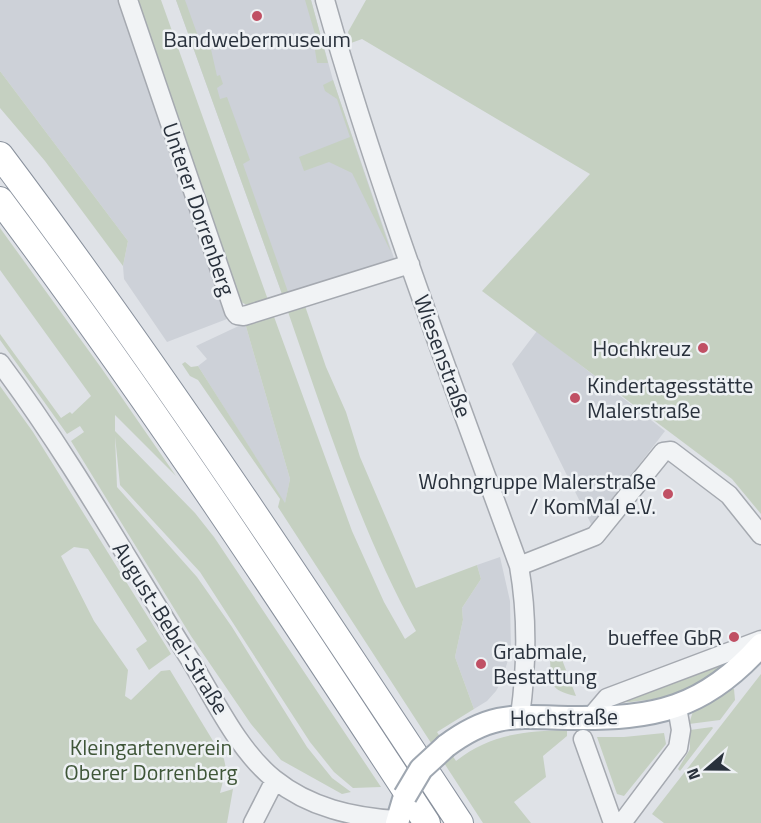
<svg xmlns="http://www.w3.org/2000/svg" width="761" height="823" font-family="'Titillium Web',sans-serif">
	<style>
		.built { fill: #cdd1d8 }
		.green { fill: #c5d0c1 }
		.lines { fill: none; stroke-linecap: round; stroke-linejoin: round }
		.minor-casing { stroke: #a5a9b0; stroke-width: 21 }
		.major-casing { stroke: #9fa7b1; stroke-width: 26 }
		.highway-casing { stroke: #88909c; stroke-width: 28 }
		.minor { stroke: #f1f3f5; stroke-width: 18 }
		.major { stroke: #fff; stroke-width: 22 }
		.highway { stroke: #fff; stroke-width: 26 }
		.major-bridge-casing { stroke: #9fa7b1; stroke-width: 26; stroke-linecap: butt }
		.major-bridge { stroke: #fff; stroke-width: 22 }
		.poi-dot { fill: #c05064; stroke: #eef1f4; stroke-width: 2 }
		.labels { text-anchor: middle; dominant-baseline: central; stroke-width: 5; stroke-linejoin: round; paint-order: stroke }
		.poi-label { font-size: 22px; fill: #29313c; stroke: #eef1f4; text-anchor: end }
		.street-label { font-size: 22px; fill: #29313c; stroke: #eef1f4 }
		.park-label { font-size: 22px; fill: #3f5638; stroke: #eef1f4 }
	</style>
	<rect width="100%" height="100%" fill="#dfe2e7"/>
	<path class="built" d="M0,0H118L166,132L227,319L167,342L124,279L123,266L128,241L0,71Z
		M176,0H311L333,80L395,261L282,294Z
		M245,323L290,479L285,504L198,366L207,359L196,346Z
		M537,331L665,431L592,526L512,364Z
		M500,557L510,601L511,650L502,680L496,691L487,701L474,709L455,657L463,620L462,608L481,579L477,565Z"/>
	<path class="green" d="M135,0H161L268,300L249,306L239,301Z
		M176,0H185L199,39L208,36L217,76L220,75L223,84L217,88L220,99L227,97L250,160L243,164L288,292L282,294Z
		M305,0H311L328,63H317L315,50L317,41Z
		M366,0H761V514L732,479L482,291L590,174L362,39L351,43L348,32Z
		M0,71L128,241L123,266L45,161L0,108Z
		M333,80L391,252L352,173L329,162L304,171L299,157L350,137L337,99L325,91L323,85Z
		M0,228L102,369L176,476L115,415V431L195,513L214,537L381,787L353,788L334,772L310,742L200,572L120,485L115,436L117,487L197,577L232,627L307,747L332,778L351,792L342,794L281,760L251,724L191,636L71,441L84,432L80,426L67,434L0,340V334L61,418L70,412L72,414L91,396L0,270Z
		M304,303L326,367L346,412L360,457L416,588L477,565L481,579L462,608L463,620L455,657L474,709L437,732L456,761C490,734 525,731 567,730V736L543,756L546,777L514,802L531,823H483L278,507L280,499L198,380L190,376L182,364L185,362L191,367L198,366L285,503L290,479L245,323L273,314L352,531L384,602L405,639L416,631C360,530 325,418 287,309Z
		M0,386L33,432L171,654L149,670L136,649L147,641L88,549L74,547L61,556L94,621L128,670L125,696L131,700L161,671L170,670L224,759L226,769L220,793L233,789L227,823H0Z
		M732,656C705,693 657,701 614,703L717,667Z
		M561,657L576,696C549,690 552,685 550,660Z
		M761,674V823H664L652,814Z
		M726,688L734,689L735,700L720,720L689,724L694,708Z
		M712,727L713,728L680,771L678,769L690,749V730Z
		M664,733L666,744L624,796L617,794L597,737H624Z"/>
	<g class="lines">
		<defs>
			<path id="minor" d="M128,0L234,311L237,315L244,316L410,264
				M325,0C379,192 451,379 519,566C528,617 527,665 520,716
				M0,363C71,458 128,561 191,661C215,700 238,750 274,779C310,808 353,817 397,820
				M519,566L595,536L663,452L671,451L729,495L761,535
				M590,718L607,698L761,640
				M583,739L613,823
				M253,823L275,780
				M622,823L678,748L681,730L677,707"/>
			<path id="major" d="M446,746C493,711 517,717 572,718C654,719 704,709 761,645
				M397,823L405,796"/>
			<path id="highway" d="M0,155C163,372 311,597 460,823
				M0,200C151,402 289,612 427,823"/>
		</defs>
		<use href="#minor" class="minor-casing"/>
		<use href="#major" class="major-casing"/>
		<use href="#highway" class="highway-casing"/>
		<use href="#minor" class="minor"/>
		<use href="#major" class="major"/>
		<use href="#highway" class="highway"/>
		<defs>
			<path id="major-bridge" d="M405,796L421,769L446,746"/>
		</defs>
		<use href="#major-bridge" class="major-bridge-casing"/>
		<use href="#major-bridge" class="major-bridge"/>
	</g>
	<g class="poi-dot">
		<circle cx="257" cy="16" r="6"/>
		<circle cx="703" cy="348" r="6"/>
		<circle cx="575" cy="398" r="6"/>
		<circle cx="668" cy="494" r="6"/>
		<circle cx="734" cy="637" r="6"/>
		<circle cx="481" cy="664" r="6"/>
	</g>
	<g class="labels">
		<g class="poi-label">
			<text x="257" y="39" text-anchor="middle">Bandwebermuseum</text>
			<text x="691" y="348">Hochkreuz</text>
			<text x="587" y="385" text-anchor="start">Kindertagesstätte<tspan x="587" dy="25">Malerstraße</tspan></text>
			<text x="656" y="481">Wohngruppe Malerstraße<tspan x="656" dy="25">/ KomMal e.V.</tspan></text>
			<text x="722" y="637">bueffee GbR</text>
			<text x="493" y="651" text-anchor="start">Grabmale,<tspan x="493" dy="25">Bestattung</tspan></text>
		</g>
		<g class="street-label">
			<text transform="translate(199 209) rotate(71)">Unterer Dorrenberg</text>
			<text transform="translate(443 356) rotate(70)">Wiesenstraße</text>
			<text transform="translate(171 628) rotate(58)">August-Bebel-Straße</text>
			<text transform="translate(564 717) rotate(-1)">Hochstraße</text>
		</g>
		<g class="park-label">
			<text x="151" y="747">Kleingartenverein<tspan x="151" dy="25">Oberer Dorrenberg</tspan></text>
		</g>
	</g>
	<g transform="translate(707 769) rotate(250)" stroke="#eef1f4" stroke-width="4.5" paint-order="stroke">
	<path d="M0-4.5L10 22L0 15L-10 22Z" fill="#29313c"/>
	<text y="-9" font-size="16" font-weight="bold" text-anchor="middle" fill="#29313c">N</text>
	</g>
</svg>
